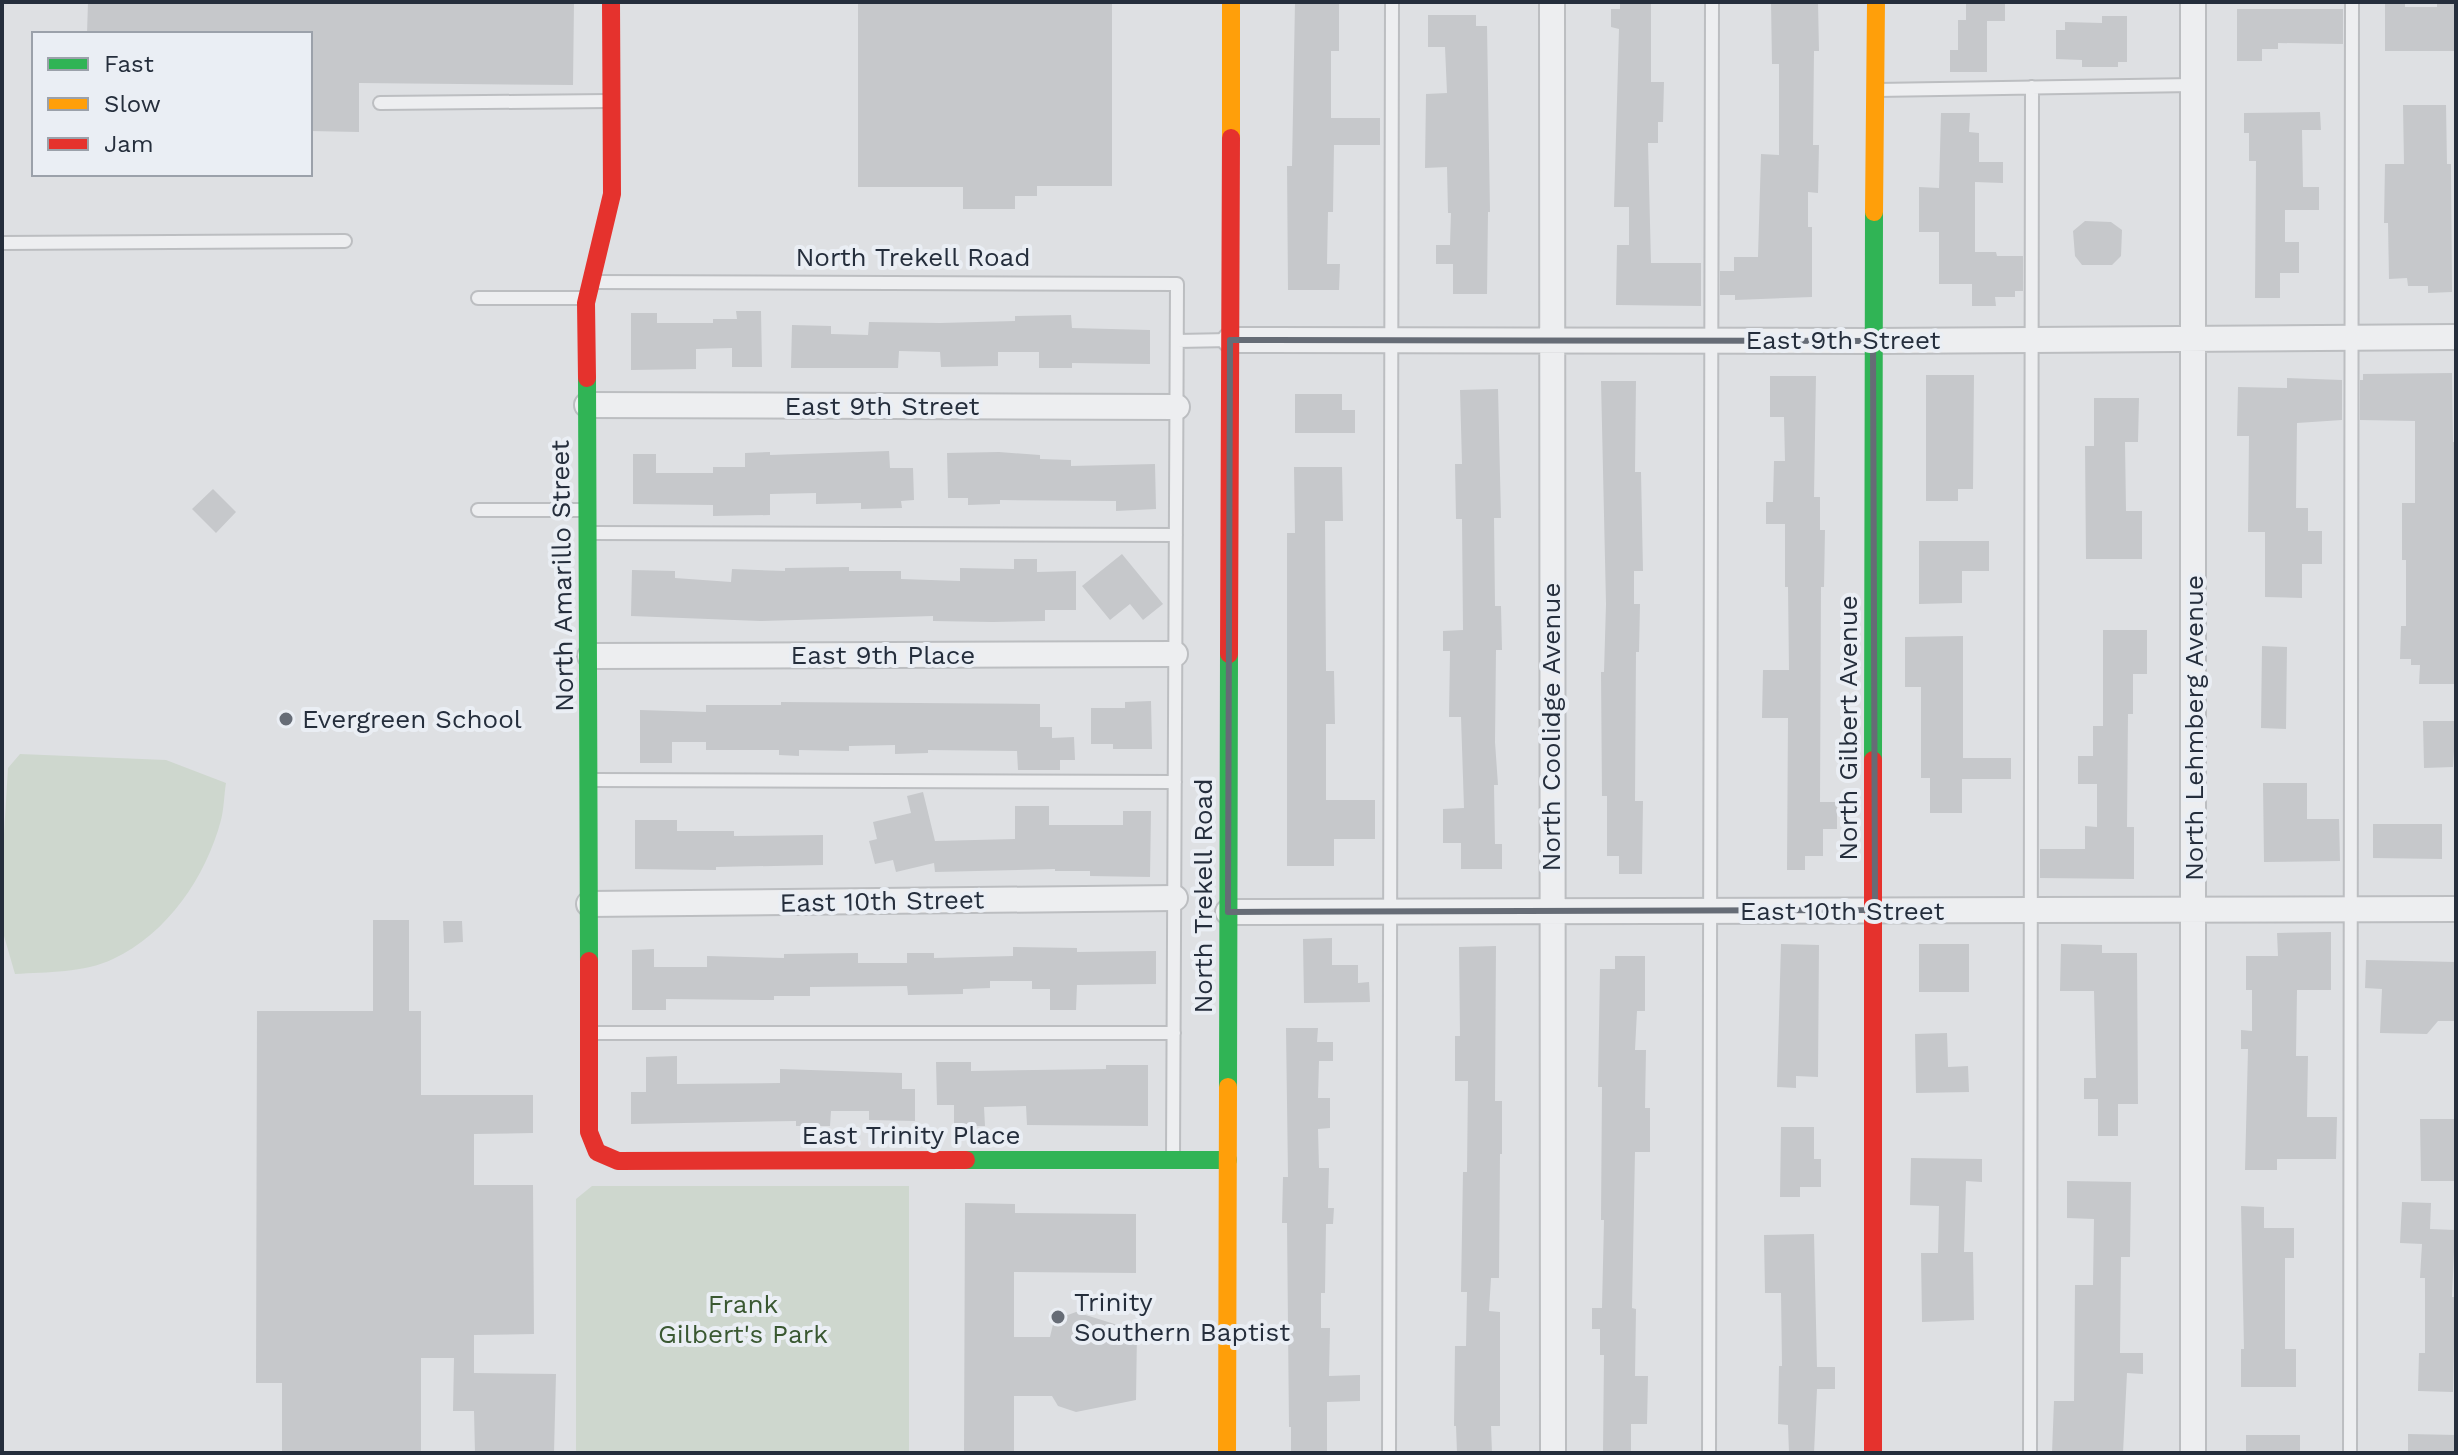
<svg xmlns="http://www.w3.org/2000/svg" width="2458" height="1455" font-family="'Work Sans',sans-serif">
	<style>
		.green { fill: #ced7ce }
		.building { fill: #c6c8cb }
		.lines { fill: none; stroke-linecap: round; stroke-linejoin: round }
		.lane-casing { stroke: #bcbec1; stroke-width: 16 }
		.street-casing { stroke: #bcbec1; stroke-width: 28 }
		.lane { stroke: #edeef0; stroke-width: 12 }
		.street { stroke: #edeef0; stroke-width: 24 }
		.fast { stroke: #30b455; stroke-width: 18 }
		.slow { stroke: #ff9f0a; stroke-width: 18 }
		.jam { stroke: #e5322d; stroke-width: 18 }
		.marked { fill: none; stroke: #666c76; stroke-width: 6; stroke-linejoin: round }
		.poi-dot { fill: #666c76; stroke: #eaeef4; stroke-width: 3 }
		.labels { text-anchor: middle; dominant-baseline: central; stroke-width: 8; stroke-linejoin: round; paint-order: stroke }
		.street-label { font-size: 26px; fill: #252e3c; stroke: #eaeef4 }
		.poi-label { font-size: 26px; fill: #252e3c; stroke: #eaeef4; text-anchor: start }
		.park-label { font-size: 26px; fill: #3a5832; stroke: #eaeef4 }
	</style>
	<rect width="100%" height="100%" fill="#dee0e3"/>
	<path class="green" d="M20,754L166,760L226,783C224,795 224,809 221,820C206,877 167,934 113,959C84,973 47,972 15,974L2,929V867L8,768Z
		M592,1186H909V1453H576V1199Z"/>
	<path class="building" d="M88,2H574L573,85L359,83V132L310,131V34H87Z
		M858,2H907V4L1112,2V186H1037V196H1015V209H963V187H858Z
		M1295,2H1339V51H1331V118H1380V145H1334L1333,212H1328L1327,264H1340L1339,290H1288L1287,166H1292Z
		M1620,2H1651V82H1664L1663,122H1658V143H1648L1651,263H1701V306L1616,305L1617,245H1629V207H1614L1619,29L1611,27V9H1620Z
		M1771,2H1818L1819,51H1814L1813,145H1819L1818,193L1808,192V227H1812V297L1735,300V295H1720V271H1734V257H1758L1761,154L1779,155V64H1772Z
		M1966,2H2005V21H1987V72H1950V50H1958V20H1966Z
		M2385,2H2405V7H2437V2H2456V51H2385Z
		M2237,9H2343V44L2278,43V49H2262V61H2237Z
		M1428,15H1476V26H1487L1490,212H1488L1487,294H1453V264H1436V245H1450L1451,213H1448L1447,167L1425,168L1426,94L1447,93L1445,47H1428Z
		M2102,16H2127V62H2118V67H2082V60L2056,59V30H2065V22L2102,23Z
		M2403,105H2446L2447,164H2451L2452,292L2428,293V286H2408L2407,278L2389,279L2388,223H2384L2385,164H2404Z
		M2320,112L2321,130H2302L2303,187H2319V210H2285V242H2299V273H2280V298H2255L2256,161H2249V133H2244V113Z
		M1941,113H1970L1969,132L1979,133V162H2003V183L1975,182V252H1996L1997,256H2023V291H2015V297H1995L1996,306H1972V284H1939V232H1919V187L1939,188Z
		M2085,221L2111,222L2122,230L2121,256L2112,265H2082L2075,256L2073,231Z
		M736,311H761L762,367H732V348L696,349V369L631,370V313H657V323H713V319H737Z
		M1071,315L1072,328L1150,330V364L1072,363V368H1039V352H998V366L941,367L940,352L899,351L898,368H791L792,325L831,326V334L868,335L869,322L940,323L1015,321V316Z
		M2452,373L2453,442H2456V684H2419L2420,665H2411V659H2400L2401,626H2406V560H2402V503H2415V421L2360,420V380H2363V374Z
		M1926,375H1974L1973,489H1958V501H1926Z
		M1770,376H1816L1814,497H1820V530H1825L1824,587H1821L1820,802H1837V829H1823V856H1805V870H1787L1788,718H1762L1763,670H1789L1788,587H1785V524H1766V502H1773L1774,461H1785L1784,417H1770Z
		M2287,378L2342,380V420L2297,423L2296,508H2308V531H2322V564H2302V598L2265,597V532H2248L2249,436H2237L2238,387L2287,388Z
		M1601,381H1636L1635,472H1641L1643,571H1634V604H1640L1639,652H1636L1635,801H1643L1642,874H1619V856H1607V796H1602L1601,672H1604L1606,604Z
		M1498,389L1501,518H1494L1495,606H1501L1502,650H1496L1495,742L1498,785H1494L1495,844H1502V869H1461V843H1443V809L1464,808L1461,717H1449L1450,651H1443V631L1463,630L1462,519H1456L1455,464H1462L1460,390Z
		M1295,394H1342V410H1355V433H1295Z
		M2094,398H2139L2138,442H2125L2126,511H2142V559H2086L2085,446H2094Z
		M889,451L890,468H913L914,500L901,501L902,508L861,509V503L816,504V493L770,494V515L713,516V505L633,504V454H656V473H713V467H745V453L770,452V455Z
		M999,452L1040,455V459L1071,460V466L1155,464L1156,509L1116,511V501L1000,500V504L968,505V498H948L947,453Z
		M1294,467H1342L1343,521H1325L1326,671H1334L1335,724H1326V800H1375V839H1334V866H1287V533H1295Z
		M213,489L236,512L216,533L192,509Z
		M1919,541H1989V571H1962V603L1919,604Z
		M1122,554L1163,604L1143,620L1130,604L1110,620L1082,586Z
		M1014,559H1037V572L1076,571V610H1045V621L993,622L933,621V616L760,621L631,616L632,570L675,571V578L731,582L732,569L785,571V568L849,567V571H901V579L960,581V568L1014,569Z
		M2103,630H2147V674H2133V714H2128L2127,827H2134V879L2040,878V849H2085V826L2097,827V784H2078V756H2093V726H2103Z
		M1963,636V758H2011V779H1962V813H1930V778H1921V687H1905V637Z
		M2262,646L2287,647L2286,729L2261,728Z
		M1151,701L1152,749H1113V744H1091V708H1125V702Z
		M781,702L1040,704V727H1052V738L1074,737L1075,760H1060V770H1018L1017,751L928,750V753L895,754V745L849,746V751L799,750V756L779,755V750H706V742H672V763H640V710L706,712V705H781Z
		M2423,721H2456L2453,767L2424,768Z
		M2263,783H2307V819H2339L2340,861L2264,862Z
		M923,792L935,841L1015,839V806H1049V825H1123V811H1151L1150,877L1090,876V871H1055V869L935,872L934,863L896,872L893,860L875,864L869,841L877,839L873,822L911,813L907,796Z
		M635,820H677V831H734V836L823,835V865L716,867V870L635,869Z
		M2373,824H2442V859L2373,858Z
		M373,920H409V1011H421V1095H533V1133L474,1134V1185H533L534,1334L474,1335V1373L556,1374L554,1453H475L474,1411H453L454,1358H421V1453H282V1383H256L257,1011H373Z
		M443,921H462L463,942L444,943Z
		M2331,932V990H2297L2296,1056H2308L2307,1117H2337L2336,1159H2277V1170H2245L2248,1049H2241V1030L2252,1031V990H2246V956H2278L2277,933Z
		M1332,938V965H1358V983L1369,982L1370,1002L1304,1003L1303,939Z
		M1781,944L1819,945L1818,1077L1796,1076V1088L1777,1087Z
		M1919,944H1969V992H1919Z
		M2061,944L2102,945V953H2137L2138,1104H2118V1136H2098V1099H2084V1078H2096L2094,991H2060Z
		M1496,946L1495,1101H1502V1154H1500L1499,1278H1491L1489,1311L1500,1312V1426H1491L1492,1453H1457L1456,1426H1454L1455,1346H1466L1467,1292H1461L1463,1172H1467L1468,1081H1455V1036H1460L1459,947Z
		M1013,947L1077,948V952L1156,951V984L1077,985L1076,1010H1050V989H1032V981H990V988L963,989V994L908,995L907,986L810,987V996H774V1000L666,999V1010H632V950L654,949V967H707V956L784,958V954L858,953V963H907V953H934V958L1013,956Z
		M1615,956H1645V1011H1637L1635,1050H1646L1645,1108H1650V1152H1635L1632,1308L1636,1309L1635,1376H1648L1647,1424H1631V1453H1603L1604,1355H1600V1329H1592V1308H1602L1604,1220H1601L1602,1087H1598L1600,969H1615Z
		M2366,960L2456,962V1021H2438L2427,1034L2380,1033L2382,989L2365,988Z
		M1286,1028H1318L1317,1042H1333V1061H1319L1318,1098H1330V1128L1318,1129L1319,1168H1329L1328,1208H1334L1333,1224H1326L1325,1293H1321V1328H1330L1329,1376L1360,1375V1401L1327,1402V1453H1291V1427H1289L1287,1223H1282L1283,1177H1288Z
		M1947,1033L1948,1067L1968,1066L1969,1092L1916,1093L1915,1034Z
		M677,1056V1084L780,1083V1069L902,1073V1089H915V1121L869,1120V1111H831L830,1126H796V1121L631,1124V1092H646V1057Z
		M936,1062H971V1071L1106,1069V1065H1148V1126L1027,1125L1026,1106L984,1107L985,1126H954V1105H937Z
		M2420,1119H2456V1181H2421Z
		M1781,1127H1814V1159H1821V1187H1800V1197H1780Z
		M1911,1158L1982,1159V1182L1966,1181L1964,1252H1973L1974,1320L1922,1322L1921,1253H1938L1939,1206L1910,1205Z
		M2067,1181L2131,1182L2130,1257H2121L2120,1353H2143V1374L2127,1373L2123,1453H2052L2054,1401H2074L2075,1285H2093L2094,1219L2067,1218Z
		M2402,1202L2431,1203L2430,1229L2455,1230L2452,1297H2455L2453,1392L2418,1391L2419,1353H2425V1278H2420L2422,1244L2400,1243Z
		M965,1203L1015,1204V1213L1136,1214V1273L1014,1272V1337H1050L1054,1320L1076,1312L1137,1331L1136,1400L1076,1412L1058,1406L1052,1396H1014V1453H964Z
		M2241,1206L2264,1207V1228H2294V1258H2285V1349H2296V1387H2241V1349H2244Z
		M1814,1234L1817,1367H1835V1389H1817L1814,1453H1789L1788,1425L1778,1424L1779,1366H1782L1781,1293H1765L1764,1235Z
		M2408,1434L2456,1435V1453H2408Z
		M2246,1435H2300V1453H2246Z"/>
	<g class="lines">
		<defs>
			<path id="lane" d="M1877,90L2193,85
				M380,103L608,101
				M2,243L345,241
				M594,282L1177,284L1173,1158
				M478,298H583
				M1177,341L1230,340
				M478,510H587
				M592,533L1176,535
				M593,780L1175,782
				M592,1033H1174
				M1389,1453L1392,2
				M1709,1453L1712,2
				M2030,1453L2032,87
				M2350,1453L2352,2"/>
			<path id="street" d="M1552,2L1553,1453
				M1230,340L1873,341L2456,337
				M587,405L1177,407
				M590,656L1175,654
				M589,904L1175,898
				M1228,912L2456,909
				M2193,1453V2"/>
		</defs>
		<use href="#lane" class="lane-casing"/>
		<use href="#street" class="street-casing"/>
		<use href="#lane" class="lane"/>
		<use href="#street" class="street"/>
		<path class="fast" d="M587,378L589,961
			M1873,760L1874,212
			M1228,1087L1229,654
			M966,1160H1228"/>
		<path class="slow" d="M1231,138V2
			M1874,212L1876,2
			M1227,1453L1228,1087"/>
		<path class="jam" d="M587,378L586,303L612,194L611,2
			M1229,654L1231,138
			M1873,760V1453
			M589,961V1132L597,1152L618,1161L966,1160"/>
	</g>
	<path class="marked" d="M1230,340L1873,341L1875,910L1228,912Z"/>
	<g class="poi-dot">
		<circle cx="286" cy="719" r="8"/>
		<circle cx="1058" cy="1317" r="8"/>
	</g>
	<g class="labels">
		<g class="street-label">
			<text x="913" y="257">North Trekell Road</text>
			<text x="1843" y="340">East 9th Street</text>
			<text x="882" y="406">East 9th Street</text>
			<text transform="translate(562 576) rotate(-91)">North Amarillo Street</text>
			<text x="883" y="655">East 9th Place</text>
			<text transform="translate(1551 727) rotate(-90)">North Coolidge Avenue</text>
			<text transform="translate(1848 728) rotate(-90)">North Gilbert Avenue</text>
			<text transform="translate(2194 728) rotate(-90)">North Lehmberg Avenue</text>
			<text transform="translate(1203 896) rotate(-90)">North Trekell Road</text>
			<text transform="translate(882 901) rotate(-1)">East 10th Street</text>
			<text x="1842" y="911">East 10th Street</text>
			<text x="911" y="1135">East Trinity Place</text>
		</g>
		<g class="poi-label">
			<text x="302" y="719">Evergreen School</text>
			<text x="1074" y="1302">Trinity<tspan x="1074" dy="30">Southern Baptist</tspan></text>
		</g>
		<g class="park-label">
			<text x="743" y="1304">Frank<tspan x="743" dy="30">Gilbert's Park</tspan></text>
		</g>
	</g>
	<rect width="2458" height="1455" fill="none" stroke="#252e3c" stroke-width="8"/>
	<rect x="32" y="32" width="280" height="144" fill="#eaeef4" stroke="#9ba1aa" stroke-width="2"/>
	<rect x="48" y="58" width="40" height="12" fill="#30b455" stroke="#9ba1aa" stroke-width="2"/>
	<text x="104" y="72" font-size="24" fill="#252e3c">Fast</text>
	<rect x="48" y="98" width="40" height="12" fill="#ff9f0a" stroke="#9ba1aa" stroke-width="2"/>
	<text x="104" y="112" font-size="24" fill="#252e3c">Slow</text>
	<rect x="48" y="138" width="40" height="12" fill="#e5322d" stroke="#9ba1aa" stroke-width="2"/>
	<text x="104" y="152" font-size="24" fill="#252e3c">Jam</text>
</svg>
